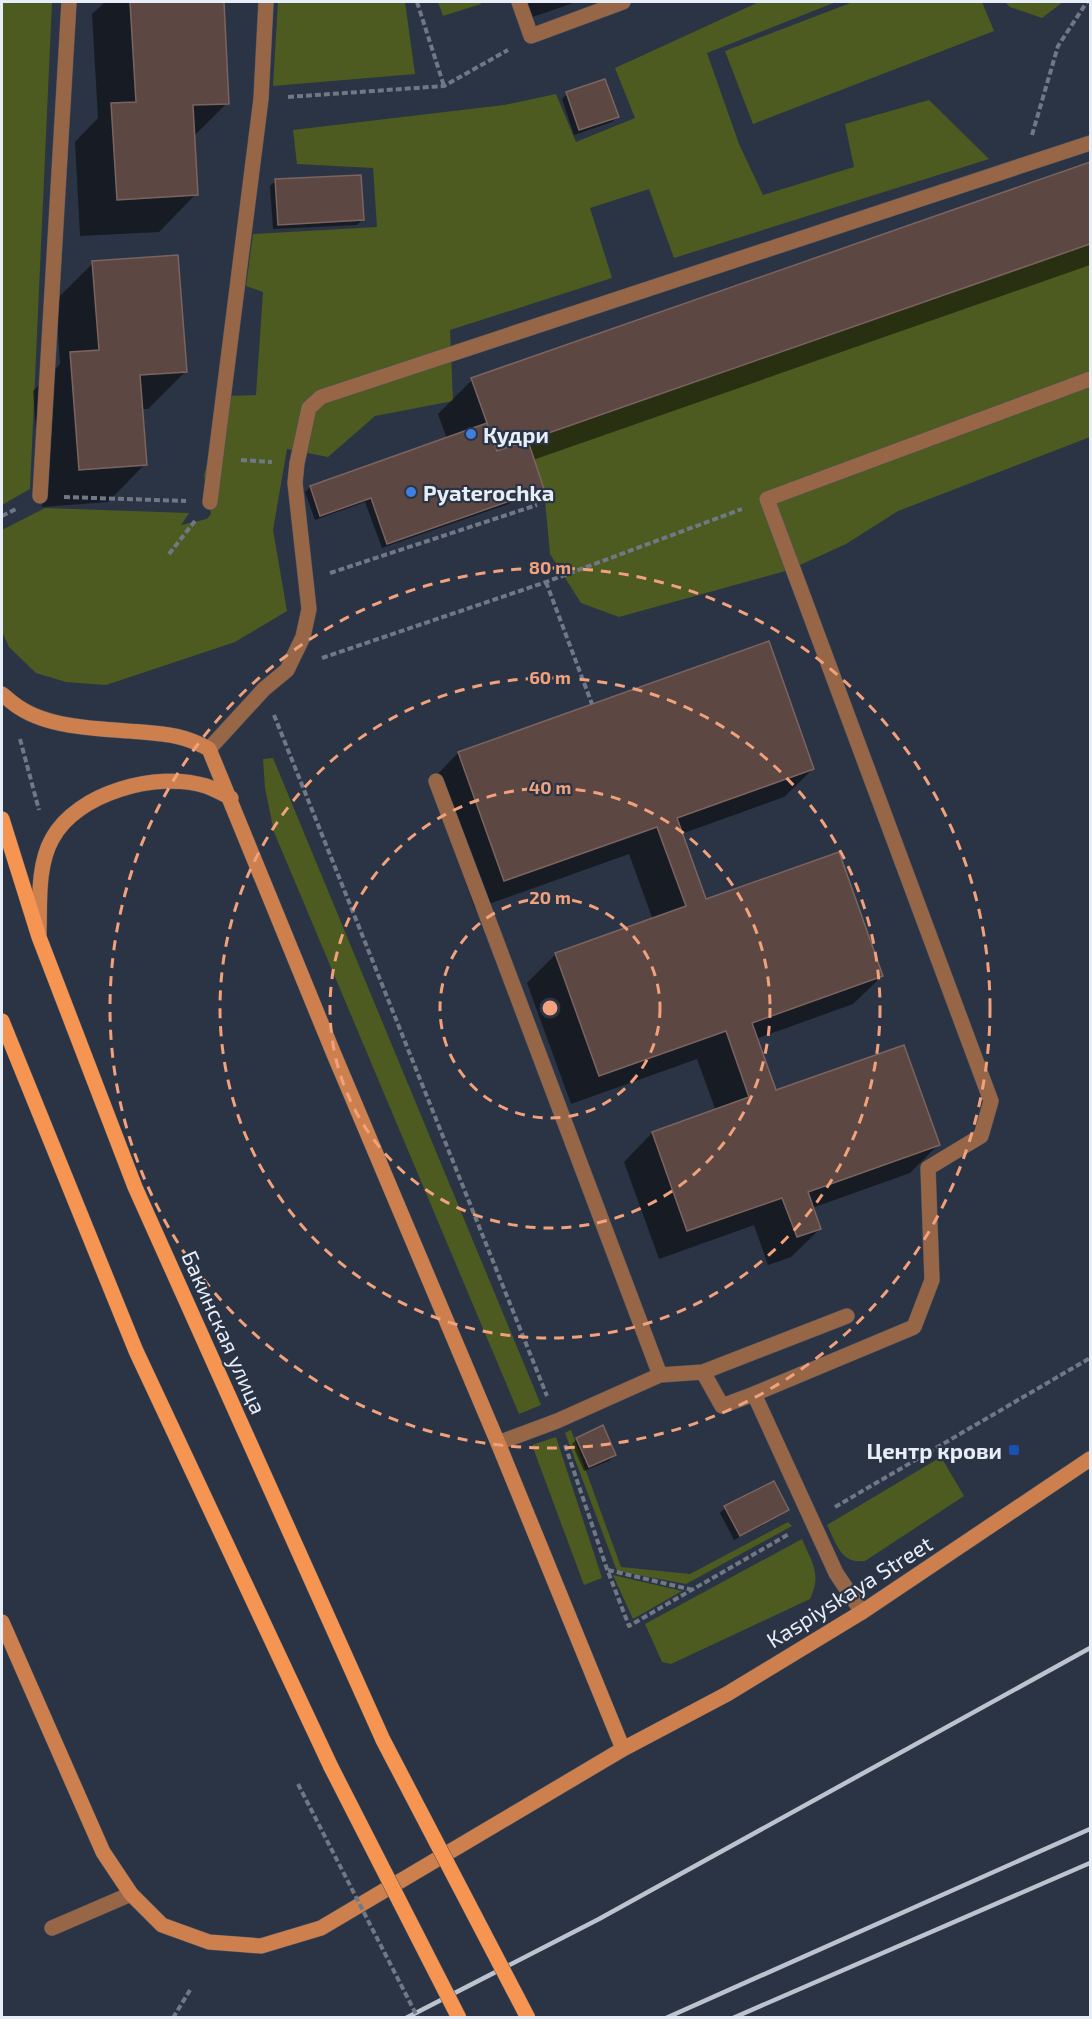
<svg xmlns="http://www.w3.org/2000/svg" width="1092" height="2019" font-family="'Exo 2',sans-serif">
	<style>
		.green { fill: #4d5b20 }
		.shadow { fill: #0007 }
		.building { fill: #5d4743; stroke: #7b645f; stroke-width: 1.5 }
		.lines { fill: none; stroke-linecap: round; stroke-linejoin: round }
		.service-casing { stroke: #495261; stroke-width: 16 }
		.secondary-casing { stroke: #495261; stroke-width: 16 }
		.primary-casing { stroke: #495261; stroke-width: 16 }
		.path { stroke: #707886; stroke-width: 4; stroke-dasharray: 6 3; stroke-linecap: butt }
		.service { stroke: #966647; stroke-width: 15 }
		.secondary { stroke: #cd804e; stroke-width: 15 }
		.primary { stroke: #f69451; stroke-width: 15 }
		.rail { stroke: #bcc2ce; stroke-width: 4.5 }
		.primary-bridge-casing { stroke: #495261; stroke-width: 16; stroke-linecap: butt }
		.path-bridge { stroke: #707886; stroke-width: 4; stroke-dasharray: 6 3; stroke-linecap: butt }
		.primary-bridge { stroke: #f69451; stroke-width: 15 }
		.ring { fill: none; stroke: #f1a17c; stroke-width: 3; stroke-dasharray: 10 8 }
		.shop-dot { fill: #3f7fe0; stroke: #2b3444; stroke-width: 2 }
		.transit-dot { fill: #1a4fb4; stroke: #2b3444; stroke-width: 2 }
		.labels { text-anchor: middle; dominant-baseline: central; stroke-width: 4.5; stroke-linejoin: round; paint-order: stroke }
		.poi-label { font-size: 22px; font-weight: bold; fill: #e8eef8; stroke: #2b3444; text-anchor: start }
		.street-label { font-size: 22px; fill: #e8eef8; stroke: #2b3444 }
		.centre { fill: #f1a17c; stroke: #2b3444; stroke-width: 3 }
		.ring-label { font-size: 18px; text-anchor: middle; font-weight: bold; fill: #f1a17c; stroke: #2b3444; stroke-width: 4.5; stroke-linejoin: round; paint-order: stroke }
	</style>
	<rect width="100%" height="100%" fill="#2b3444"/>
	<path class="green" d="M2,2H52L30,489L2,505Z
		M278,2H405L415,74L273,86Z
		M438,2H480L481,4L443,16Z
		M759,2H836L707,53L739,144L763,195L854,167L845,124L929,100L989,159L674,258L649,189L590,208L612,278L450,330L453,401L375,416L328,457L287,449L273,530L287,611L235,642L106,685L66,682L36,673L9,647L2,632V530L45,508L189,513L181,525L207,519L211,514L204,475L228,396L256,395L263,292L246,286L253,234L377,227L373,168L297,164L293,130L504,105L556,94L576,142L635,118L615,68Z
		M853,2H982L994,31L753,124L725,51Z
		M1005,2H1063L1042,18L1010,7Z
		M1090,244V437L898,511L846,544L789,570L619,617L581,603L550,554L544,489L528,441Z
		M273,758L541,1405L519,1414L274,832L265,788L263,759Z
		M571,1430L621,1567L690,1574L788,1522L792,1526L686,1584L617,1571L565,1433Z
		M556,1437L602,1578L584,1585L532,1445Z
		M941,1457L964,1496L865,1561C840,1564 837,1544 827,1525Z
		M802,1539C812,1563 822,1574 810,1599L671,1664L662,1662L645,1624Z
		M613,1575L682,1591L633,1619Z"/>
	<path class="shadow" d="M105,2H222L227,103L193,137L196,194L159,232L80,236L75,142L98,118L92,14Z
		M514,2H576L521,21Z
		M567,94L617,117L612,122L574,135L562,99Z
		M1090,163V265L533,460L543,488L537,494L382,548L365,502L315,520L305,492L310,487L447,439L438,414L472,380Z
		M276,180L362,220L357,225L273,229L270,186Z
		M93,263L186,371L148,409H141L145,464L108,502L42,507L33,391L60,364L56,300Z
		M768,643L813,769L784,797L681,834L705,901L882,976L853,1004L756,1039L775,1092L938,1145L910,1173L812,1208L820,1229L791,1257L768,1265L754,1225L659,1259L624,1162L652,1133L716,1111L697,1059L571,1104L527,983L556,954L653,920L629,854L475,909L430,782L458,753Z
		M577,1439L614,1455L609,1461L584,1471L572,1444Z
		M725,1508L788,1510L782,1515L734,1540L720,1513Z"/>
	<path class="building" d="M130,2H224L229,104L193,105L198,195L117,200L111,103L136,102Z
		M605,79L619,117L579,130L566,92Z
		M1090,162V244L497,451L471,378Z
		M361,175L364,220L278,225L275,179Z
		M178,255L187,372L140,375L147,465L79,470L70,352L99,350L92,261Z
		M487,423L497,451L528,441L544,489L387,544L371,498L320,516L310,486Z
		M769,641L814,769L677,818L706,899L839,852L883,976L752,1023L776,1090L904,1045L940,1145L808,1192L821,1229L797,1237L782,1198L687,1231L652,1132L749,1097L726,1031L599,1076L555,953L686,906L657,827L504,881L458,752Z
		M603,1425L616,1455L589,1467L576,1438Z
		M774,1481L789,1510L740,1536L724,1506Z"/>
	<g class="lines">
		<defs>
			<path id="service" d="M519,2L531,36L623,2
				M40,496L69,2
				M210,502L261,99L266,2
				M209,749L264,689L287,670L303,637L309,609L295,483L297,463L309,408L321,397L1090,143
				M436,781L660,1375
				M703,1372L722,1406L754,1394L914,1327L932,1280L928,1168L981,1136L991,1101L767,499L1090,379
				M754,1394L836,1573L862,1612
				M498,1443L557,1421L660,1375L703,1372L847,1316
				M52,1928L131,1894"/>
			<path id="secondary" d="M2,694C7,698 13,704 20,708C52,729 105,729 142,732C168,734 186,736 209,749L333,1052L498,1443L623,1749
				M39,934C40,904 37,866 52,839C77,792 158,771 206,786C215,789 223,794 231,798
				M2,1622L103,1852L131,1894L162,1925L209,1942L261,1946L321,1928L623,1749L727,1694L862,1612L1090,1459"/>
			<path id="primary" d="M2,819L39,937L135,1187L383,1740
				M2,1021L136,1351L331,1767"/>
		</defs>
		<use href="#service" class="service-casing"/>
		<use href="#secondary" class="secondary-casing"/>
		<use href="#primary" class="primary-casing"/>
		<path class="path" d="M417,2L444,86
			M288,97L444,86L508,50
			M1032,135L1058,46L1087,2
			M241,460L272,462
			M64,497L186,501
			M2,516L18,508
			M169,554L195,521
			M330,573L537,505
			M546,582L592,704
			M322,658L546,582L742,509
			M274,715L547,1396
			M20,739L39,810
			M565,1445L607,1569L629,1626L789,1534
			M835,1507L1090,1358
			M608,1570L693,1590
			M173,2018L190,1990"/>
		<use href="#service" class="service"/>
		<use href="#secondary" class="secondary"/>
		<use href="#primary" class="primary"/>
		<path class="rail" d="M406,2018L599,1919L1090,1648
			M666,2018L1090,1829
			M733,2018L1090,1863"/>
		<defs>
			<path id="primary-bridge" d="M383,1740L528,2018
				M331,1767L459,2018"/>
		</defs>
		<use href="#primary-bridge" class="primary-bridge-casing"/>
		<path class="path-bridge" d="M298,1784L418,2018"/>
		<use href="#primary-bridge" class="primary-bridge"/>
	</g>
	<g class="ring">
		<circle cx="550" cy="1008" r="110"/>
		<circle cx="550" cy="1008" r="220"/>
		<circle cx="550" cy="1008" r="330"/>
		<circle cx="550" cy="1008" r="440"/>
	</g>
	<g class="shop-dot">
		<circle cx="471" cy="434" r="6"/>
		<circle cx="411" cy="492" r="6"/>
	</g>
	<rect class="transit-dot" x="1008" y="1444" width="12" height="12" rx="3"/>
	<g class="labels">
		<g class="poi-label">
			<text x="483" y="434">Кудри</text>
			<text x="423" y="492">Pyaterochka</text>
			<text x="1002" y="1450" text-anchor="end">Центр крови</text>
		</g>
		<g class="street-label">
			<text transform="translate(225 1332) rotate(66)">Бакинская улица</text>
			<text transform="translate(849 1591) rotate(-32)">Kaspiyskaya Street</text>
		</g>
	</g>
	<circle cx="550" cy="1008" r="9" class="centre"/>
	<g class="ring-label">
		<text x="550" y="574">80 m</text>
		<text x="550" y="684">60 m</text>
		<text x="550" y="794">40 m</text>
		<text x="550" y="904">20 m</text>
	</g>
	<rect width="1092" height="2019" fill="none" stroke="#e8eef8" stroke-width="6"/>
</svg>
